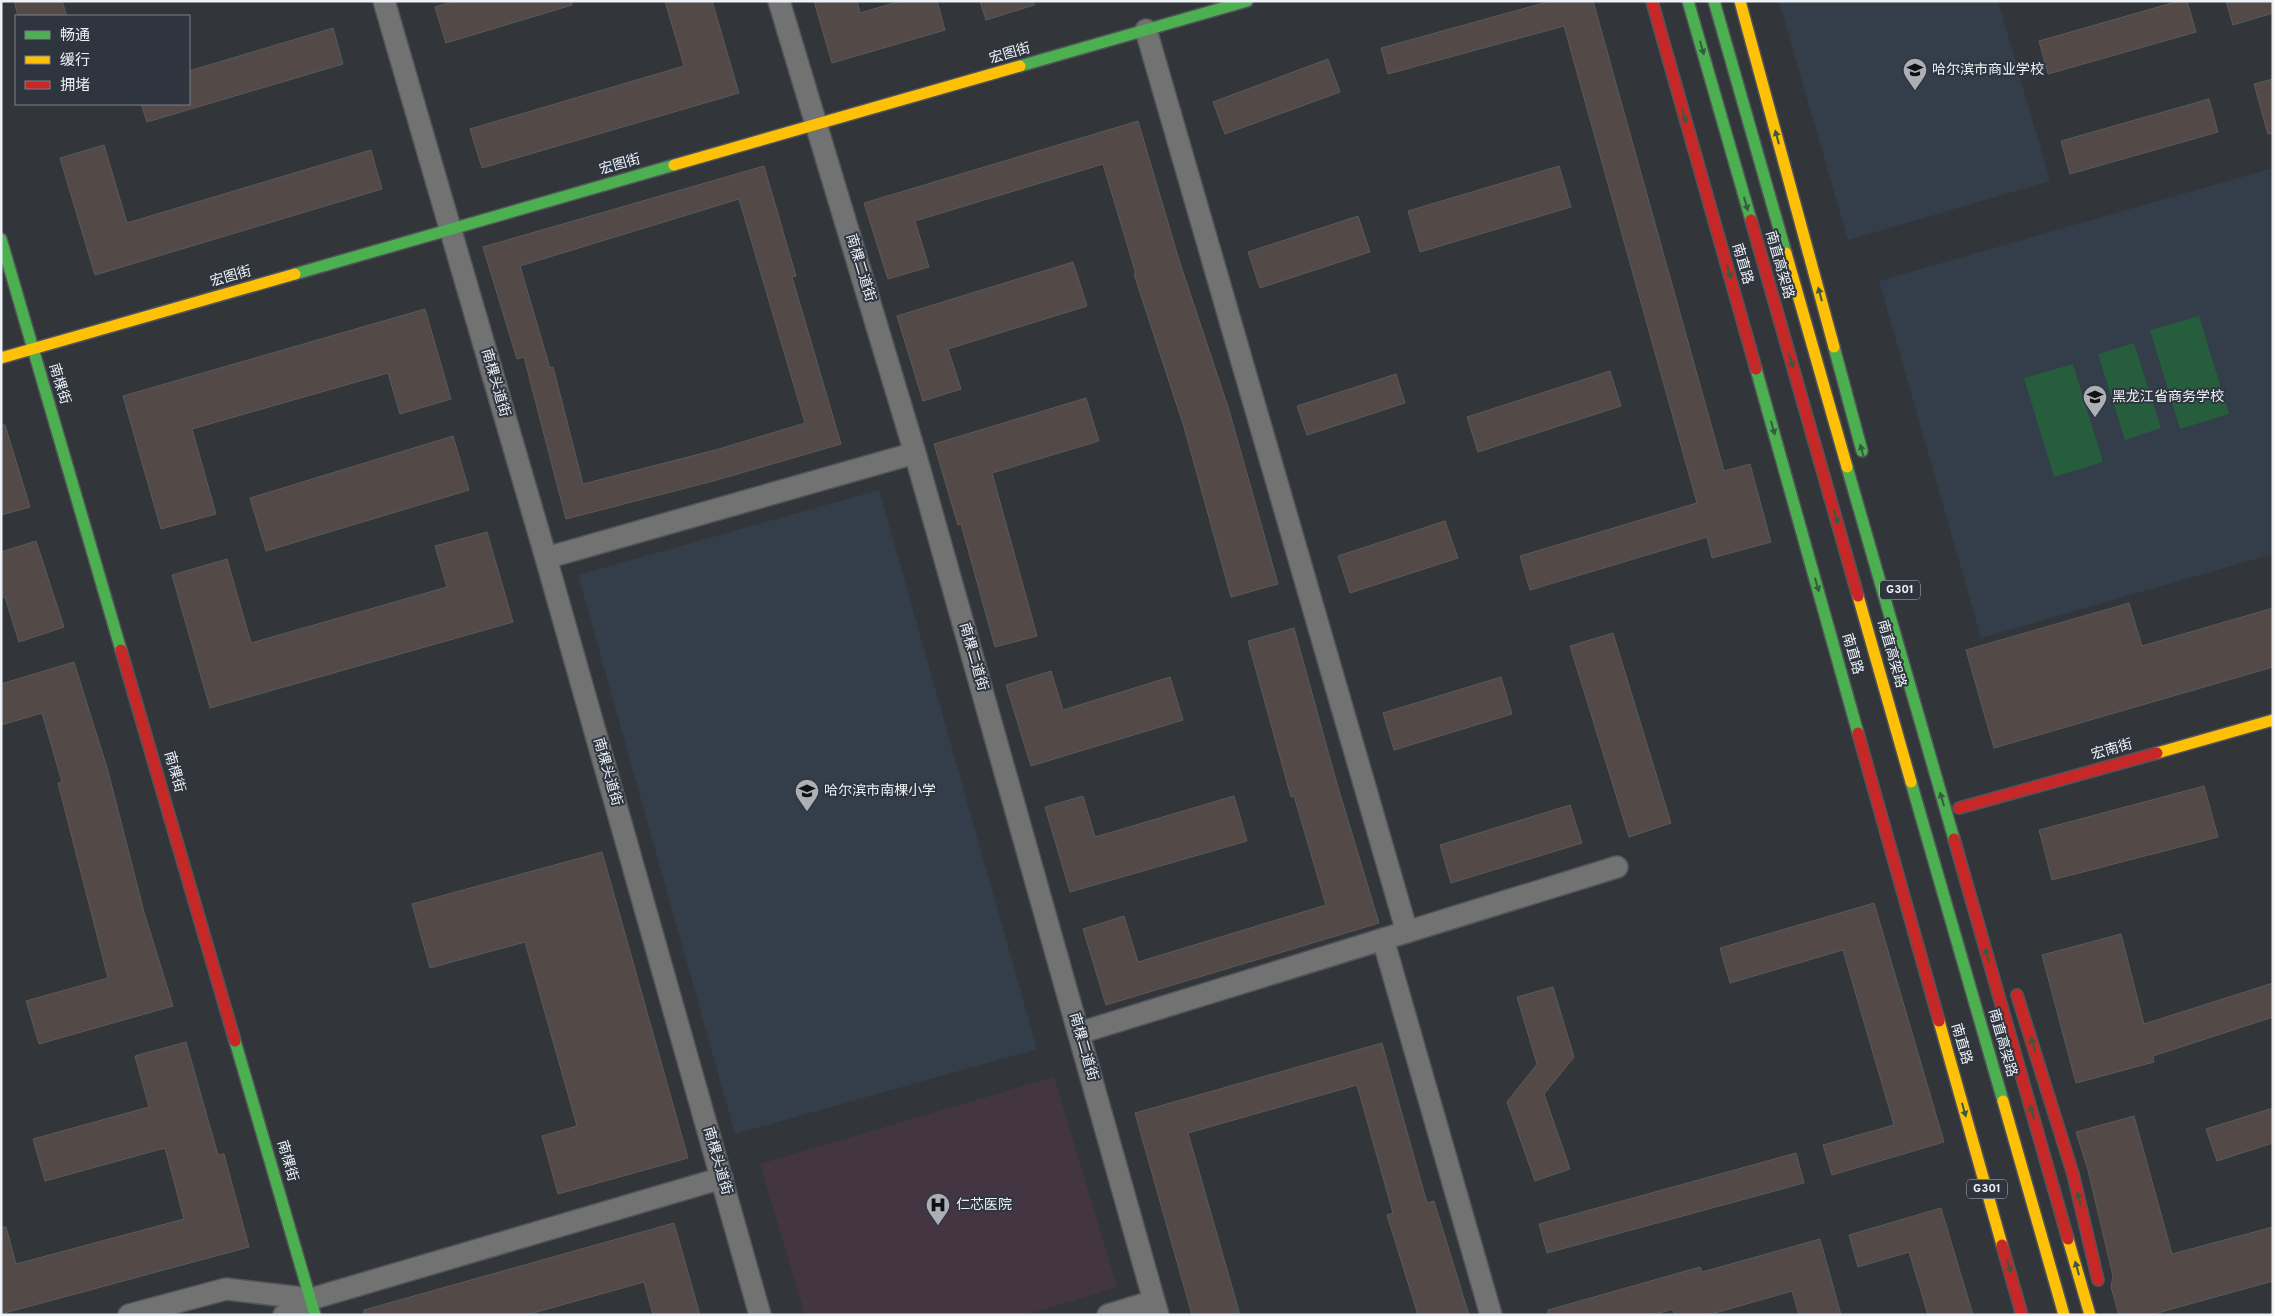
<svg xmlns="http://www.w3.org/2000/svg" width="2274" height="1316" font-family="Overpass,'Noto Sans SC',sans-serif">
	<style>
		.built { fill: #343d4a }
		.medical { fill: #433642 }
		.green { fill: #255d3d }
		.building { fill: #534947; stroke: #5b5a5b; fill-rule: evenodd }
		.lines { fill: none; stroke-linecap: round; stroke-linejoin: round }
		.street-casing { stroke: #515458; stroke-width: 24 }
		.fast-casing { stroke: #515458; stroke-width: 14 }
		.slow-casing { stroke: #515458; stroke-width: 14 }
		.jam-casing { stroke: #515458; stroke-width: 14 }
		.street { stroke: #737272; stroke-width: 21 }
		.fast { stroke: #4caf50; stroke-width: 11 }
		.slow { stroke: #ffc107; stroke-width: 11 }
		.jam { stroke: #c62828; stroke-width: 11 }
		.oneway { fill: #375a43 }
		.labels { text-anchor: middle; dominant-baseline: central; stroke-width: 4; stroke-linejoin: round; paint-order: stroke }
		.shield { fill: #2e353e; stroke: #b4b9c0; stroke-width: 1 }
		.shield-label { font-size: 12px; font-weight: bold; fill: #edf2f8 }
		.street-label { font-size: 14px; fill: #edf2f8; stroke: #2e353e }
		.poi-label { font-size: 14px; fill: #edf2f8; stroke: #2e353e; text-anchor: start }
	</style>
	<rect width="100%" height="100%" fill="#32363a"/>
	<path class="built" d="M1779,1H1998L2050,181L1848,240Z
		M2273,168V554L1981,638L1879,281Z
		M879,490L1037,1049L735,1134L578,575Z"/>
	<path class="medical" d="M1054,1077L1117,1287L1025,1315H805L760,1164Z"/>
	<path class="green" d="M2199,316L2229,414L2180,429L2150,330Z
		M2134,343L2161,428L2125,440L2098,354Z
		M2073,364L2103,462L2054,477L2024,378Z"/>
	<path class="building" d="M14,1H62L67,16H18Z
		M455,1H572V5L446,43L435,7Z
		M665,1H712L739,93L482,168L470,129L684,66Z
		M814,1H857L860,13L901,1H937L945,30L832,63Z
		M980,1H1034V5L986,20Z
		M1551,1H1593L1724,471L1750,464L1771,542L1712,558L1707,537L1530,590L1520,556L1697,503L1564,26L1388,74L1381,48Z
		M2179,1H2187L2196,32L2048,74L2039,41Z
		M2226,1H2273V13L2233,25Z
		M333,28L343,64L147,122L141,104H189V71Z
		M1328,59L1340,92L1225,134L1213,102Z
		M2273,79V133L2268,134L2254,84Z
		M2209,99L2218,132L2070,174L2061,141Z
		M1138,121L1179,260L1229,410L1278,584L1231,597L1184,427L1134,274H1136L1103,164L915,221L929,267L888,279L864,203Z
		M104,145L127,223L371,150L382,189L95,275L60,158Z
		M764,166L796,276L792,277L841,444L717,480L566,519L524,357L517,359L483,247ZM739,199L805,423L719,449L583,484L553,367L550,368L520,266Z
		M1559,166L1571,207L1420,252L1408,211Z
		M1358,216L1370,252L1260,288L1248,252Z
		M1073,262L1087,306L948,349L961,389L923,401L897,316Z
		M425,309L451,399L400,414L388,373L192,429L216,514L161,529L123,396Z
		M1610,371L1621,406L1478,452L1467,417Z
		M1396,374L1405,403L1307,435L1297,406Z
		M1086,398L1099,441L992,473L1037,636L995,647L961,524L958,525L934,444Z
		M1,425H5L30,507L1,515Z
		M453,436L469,490L266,551L250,498Z
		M1445,521L1458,558L1350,593L1338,556Z
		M487,532L513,622L210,708L172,575L227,559L251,643L447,587L435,546Z
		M36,541L64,627L19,642L5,597L1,598V552Z
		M2129,603L2142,646L2273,608V667L1994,748L1966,650Z
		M1294,628L1337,784L1379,923L1106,1005L1083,929L1124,916L1138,962L1326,905L1294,796L1291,797L1248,641Z
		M1613,633L1671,823L1629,837L1570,646Z
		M74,662L108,771L144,912L173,1006L39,1044L26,1001L108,978L58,783L62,782L42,713L1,725V684Z
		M1051,671L1063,710L1170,677L1183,720L1031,766L1006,685Z
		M1501,677L1512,714L1394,750L1383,713Z
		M2204,786L2218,837L2052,880L2039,830Z
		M1083,796L1095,837L1234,796L1247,841L1070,892L1045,807Z
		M1570,805L1582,843L1451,883L1440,845Z
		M602,852L688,1158L558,1194L542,1136L577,1126L525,942L430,968L412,904Z
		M1874,903L1944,1142L1832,1175L1823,1145L1894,1125L1843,950L1730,983L1720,948Z
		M2121,934L2144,1024L2273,983V1017L2153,1056L2154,1062L2076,1083L2042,955Z
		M1553,987L1574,1057L1544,1094L1570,1169L1535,1181L1507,1102L1537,1064L1517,997Z
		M186,1042L218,1155L224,1154L249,1247L1,1314V1227H6L16,1264L184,1219L165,1148L45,1181L33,1139L149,1107L135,1056Z
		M1382,1043L1427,1203L1434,1201L1469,1315H1418L1387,1215L1393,1213L1357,1085L1188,1133L1240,1315H1192L1135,1113Z
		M2273,1108V1143L2217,1161L2206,1129Z
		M2134,1116L2172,1254L2273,1227V1281L2150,1315H2119L2111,1287L2113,1276L2088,1170L2076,1132Z
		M1796,1153L1804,1183L1547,1253L1539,1224Z
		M1941,1208L1973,1315H1928L1909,1252L1858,1267L1849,1235Z
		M674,1223L700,1315H653L644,1282L526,1315H364V1310Z
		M1820,1239L1841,1315H1799L1792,1291L1708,1315H1674L1673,1309L1653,1315H1548V1310L1700,1267L1702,1272Z"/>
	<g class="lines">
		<defs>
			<path id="street" d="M384,1L546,558L760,1315
				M779,1L915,453L1158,1315
				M1146,30L1407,932
				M546,558L915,453
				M1383,939L1491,1315
				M1079,1033L1617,867
				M129,1315L226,1289L311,1299
				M284,1315L311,1299L722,1178
				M1108,1315L1154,1301"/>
			<path id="fast" d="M1688,1L1751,220
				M1714,1L1786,253
				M1020,66L1247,1
				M1,239L121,650
				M295,274L674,165
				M1834,347L1862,451
				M1756,369L1858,733
				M1847,467L1954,839
				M1911,782L2003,1101
				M235,1041L315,1315"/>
			<path id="slow" d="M1740,1L1834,347
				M674,165L1020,66
				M1786,253L1847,467
				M1,358L295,274
				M1858,596L1911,782
				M2157,753L2273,720
				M1939,1021L2002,1245
				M2003,1101L2064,1315
				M2068,1239L2090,1315"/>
			<path id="jam" d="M1652,1L1756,369
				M1751,220L1858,596
				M121,650L235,1041
				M1858,733L1939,1021
				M1959,808L2157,753
				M1954,839L2068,1239
				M2017,995L2073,1174L2098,1280
				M2002,1245L2022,1315"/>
		</defs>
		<use href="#street" class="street-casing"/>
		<use href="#fast" class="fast-casing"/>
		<use href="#slow" class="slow-casing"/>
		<use href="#jam" class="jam-casing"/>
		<use href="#street" class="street"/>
		<use href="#fast" class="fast"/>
		<use href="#slow" class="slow"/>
		<use href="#jam" class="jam"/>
	</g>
	<defs><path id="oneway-solid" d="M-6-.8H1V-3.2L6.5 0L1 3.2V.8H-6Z" transform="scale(1.25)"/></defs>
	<g class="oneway">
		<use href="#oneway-solid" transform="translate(1702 48) rotate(74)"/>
		<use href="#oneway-solid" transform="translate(1684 116) rotate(74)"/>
		<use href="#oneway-solid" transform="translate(1777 137) rotate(-105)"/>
		<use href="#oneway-solid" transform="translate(1746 204) rotate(74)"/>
		<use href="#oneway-solid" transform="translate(1729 272) rotate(74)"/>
		<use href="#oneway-solid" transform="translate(1820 294) rotate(-105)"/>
		<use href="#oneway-solid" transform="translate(1791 361) rotate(74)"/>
		<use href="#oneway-solid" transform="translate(1773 428) rotate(74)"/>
		<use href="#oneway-solid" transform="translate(1862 451) rotate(-105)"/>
		<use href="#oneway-solid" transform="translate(1836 517) rotate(74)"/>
		<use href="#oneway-solid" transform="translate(1817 585) rotate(74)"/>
		<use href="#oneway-solid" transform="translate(1942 799) rotate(-106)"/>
		<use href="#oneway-solid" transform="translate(1987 955) rotate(-106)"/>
		<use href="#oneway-solid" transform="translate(2033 1044) rotate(-107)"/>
		<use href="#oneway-solid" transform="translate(1964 1110) rotate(74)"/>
		<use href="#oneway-solid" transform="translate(2032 1112) rotate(-106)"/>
		<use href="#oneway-solid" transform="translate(2079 1199) rotate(-103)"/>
		<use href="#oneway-solid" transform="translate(2009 1266) rotate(74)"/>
		<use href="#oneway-solid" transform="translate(2077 1268) rotate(-106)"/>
	</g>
	<defs>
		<symbol id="school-pin" viewBox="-11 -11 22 30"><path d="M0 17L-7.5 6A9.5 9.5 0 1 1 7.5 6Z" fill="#acb0b6" stroke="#2e353e"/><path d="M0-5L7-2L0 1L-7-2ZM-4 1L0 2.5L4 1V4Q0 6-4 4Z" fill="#111"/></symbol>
		<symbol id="hospital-pin" viewBox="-11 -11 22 30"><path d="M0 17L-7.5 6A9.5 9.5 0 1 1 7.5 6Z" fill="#acb0b6" stroke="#2e353e"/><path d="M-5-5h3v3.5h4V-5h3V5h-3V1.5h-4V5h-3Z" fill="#111"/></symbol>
	</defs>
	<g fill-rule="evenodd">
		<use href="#school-pin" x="1901" y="56" width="28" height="38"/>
		<use href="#school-pin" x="2081" y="383" width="28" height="38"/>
		<use href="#school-pin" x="793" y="777" width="28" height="38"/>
		<use href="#hospital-pin" x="924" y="1191" width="28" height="38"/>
	</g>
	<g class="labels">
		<g class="shield">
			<rect x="1880" y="580.5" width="40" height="19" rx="4"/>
			<rect x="1967" y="1179.5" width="40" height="19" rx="4"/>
		</g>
		<g class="shield-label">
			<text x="1900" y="590">G301</text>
			<text x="1987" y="1189">G301</text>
		</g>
		<g class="street-label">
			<text transform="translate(1010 54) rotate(-16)">宏图街</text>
			<text transform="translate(620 165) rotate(-16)">宏图街</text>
			<text transform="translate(1742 264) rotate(74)">南直路</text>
			<text transform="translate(1779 265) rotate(74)">南直高架路</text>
			<text transform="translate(860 268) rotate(73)">南棵二道街</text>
			<text transform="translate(231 277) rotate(-16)">宏图街</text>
			<text transform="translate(495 383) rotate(74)">南棵头道街</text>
			<text transform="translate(59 384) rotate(73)">南棵街</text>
			<text transform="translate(1852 654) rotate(74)">南直路</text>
			<text transform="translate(1891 654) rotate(74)">南直高架路</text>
			<text transform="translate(973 657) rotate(74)">南棵二道街</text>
			<text transform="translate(2112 750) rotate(-16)">宏南街</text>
			<text transform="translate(174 772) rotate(74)">南棵街</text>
			<text transform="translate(607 772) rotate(74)">南棵头道街</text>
			<text transform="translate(2002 1043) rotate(74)">南直高架路</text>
			<text transform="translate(1961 1044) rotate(74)">南直路</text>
			<text transform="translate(1083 1047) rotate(74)">南棵二道街</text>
			<text transform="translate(287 1161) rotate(74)">南棵街</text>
			<text transform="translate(717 1161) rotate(74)">南棵头道街</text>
		</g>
		<g class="poi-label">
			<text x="1932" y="70">哈尔滨市商业学校</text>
			<text x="2112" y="397">黑龙江省商务学校</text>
			<text x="824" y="791">哈尔滨市南棵小学</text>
			<text x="956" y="1205">仁芯医院</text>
		</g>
	</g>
	<rect width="2274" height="1316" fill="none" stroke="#edf2f8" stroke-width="5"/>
	<rect x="15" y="15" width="175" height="90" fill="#2e353e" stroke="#7a8188"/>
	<rect x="25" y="31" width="25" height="8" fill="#4caf50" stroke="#7a8188"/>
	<text x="60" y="40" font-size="15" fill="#edf2f8">畅通</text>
	<rect x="25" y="56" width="25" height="8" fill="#ffc107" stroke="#7a8188"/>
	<text x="60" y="65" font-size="15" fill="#edf2f8">缓行</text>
	<rect x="25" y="81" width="25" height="8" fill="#c62828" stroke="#7a8188"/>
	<text x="60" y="90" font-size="15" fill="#edf2f8">拥堵</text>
</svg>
